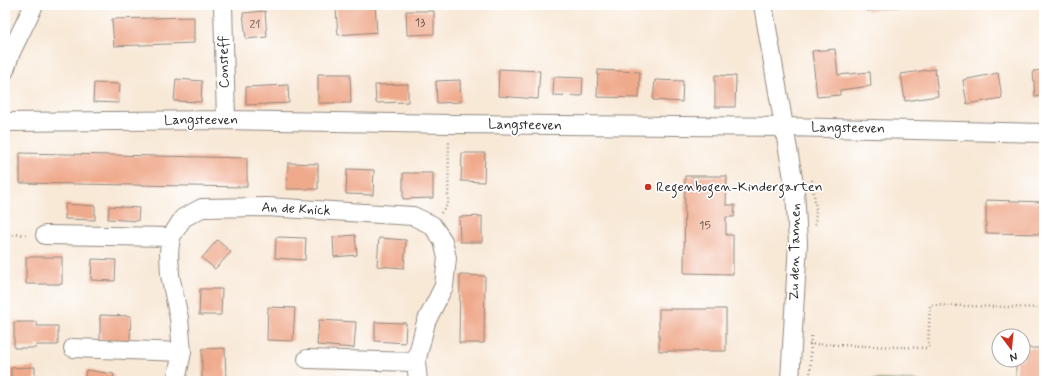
<svg xmlns="http://www.w3.org/2000/svg" width="1049" height="386" font-family="Mynerve,sans-serif">
	<style>
		.green { fill: #a2cf7c; stroke: #667d54 }
		.building { fill: #efa98b }
		.lines { fill: none; stroke-linecap: round; stroke-linejoin: round }
		.minor-casing { stroke: #928a80; stroke-width: 20 }
		.path { stroke: #928a80; stroke-width: 2.5; stroke-dasharray: 1 3; stroke-linecap: butt }
		.minor { stroke: #fff; stroke-width: 18 }
		.poi-dot { fill: #c8321e; stroke: #fff; stroke-width: 1.5 }
		.labels { text-anchor: middle; dominant-baseline: central; stroke-width: 3.5; stroke-linejoin: round; paint-order: stroke }
		.number-label { font-size: 12px; fill: #5c4a43 }
		.street-label { font-size: 14px; fill: #2b2b2b; stroke: #fff }
		.poi-label { font-size: 14px; fill: #2b2b2b; stroke: #fff; text-anchor: start }
	</style>
	<rect width="100%" height="100%" fill="#fff"/>
	<filter id="ink" filterUnits="userSpaceOnUse"><feTurbulence type="fractalNoise" baseFrequency=".025" numOctaves="2"/><feDisplacementMap in="SourceGraphic" scale="8" xChannelSelector="R" yChannelSelector="G"/><feConvolveMatrix kernelMatrix="1 2 1 2 8 2 1 2 1" color-interpolation-filters="sRGB"/></filter>
	<filter id="wash" filterUnits="userSpaceOnUse"><feTurbulence type="fractalNoise" baseFrequency=".012" numOctaves="4" result="noise"/><feDisplacementMap in="SourceGraphic" scale="16" xChannelSelector="R" yChannelSelector="G"/><feGaussianBlur stdDeviation="0.9" result="paint"/><feColorMatrix in="noise" values="0 0 0 0 0 0 0 0 0 0 0 0 0 0 0 0 0 1.4 0 .05"/><feComposite in="paint" operator="in"/></filter>
	<g filter="url(#wash)">
		<rect width="100%" height="100%" fill="#f8e8d6"/>
		<path class="green" d="M840,378L918,381H840Z"/>
		<g id="blocks">
			<path class="building" d="M375,5L377,32L338,35L336,8Z
				M866,5H904L905,6L867,11Z
				M265,11L267,37L246,39L243,13Z
				M406,11H434V34L407,35Z
				M194,17V43L114,46L112,19Z
				M835,49L838,75L870,72L871,86L840,90V95L817,97L812,51Z
				M499,69L540,71L538,99L498,96Z
				M935,69L938,96L905,101L901,74Z
				M598,70L640,72L639,98L597,97Z
				M1044,70V96L1035,97L1033,71Z
				M998,73L1002,98L967,104L963,80Z
				M318,74H350L351,103H318Z
				M715,75L736,76L735,107H715Z
				M554,77L583,78L582,96L553,95Z
				M176,79L202,81L201,102L174,101Z
				M460,80L461,102L437,103L436,81Z
				M655,80L683,81L682,102L653,100Z
				M94,83L120,84L119,103L93,102Z
				M408,84V102L376,103L375,85Z
				M288,85L289,103L246,105V87Z
				M20,153L247,158V187L20,183Z
				M462,153H485L484,182L461,181Z
				M288,163L318,164V189H287Z
				M347,169L374,170L373,195L346,194Z
				M403,173H433V198L403,199Z
				M685,176H727L726,205H735L734,217H726V235H733V274L684,273Z
				M986,200L1044,202L1043,234L986,233Z
				M65,204L95,206V220L65,219Z
				M109,206L139,208L138,221L108,219Z
				M482,216V242H460L459,217Z
				M355,235L357,255L334,257L333,237Z
				M276,237L306,238L305,260L275,258Z
				M379,238L406,240L404,268L377,266Z
				M217,240L231,252L215,269L202,258Z
				M26,257H62V284H26Z
				M92,259L116,260L115,281L91,280Z
				M460,275L485,276L484,343H459Z
				M200,289H222L221,315H199Z
				M268,307L295,308L293,341L267,340Z
				M659,309H726V351H659Z
				M100,315L131,316L130,341L100,340Z
				M319,320L356,322L354,348L317,345Z
				M14,322H37V326H58V345H37L36,348H14Z
				M375,322L406,323L405,343L375,341Z
				M225,348L226,380H202V349Z
				M1023,348H1044V381H1016V360H1023Z
				M35,367V381H11V368Z
				M86,370L114,374L113,381H84Z"/>
		</g>
	</g>
	<g filter="url(#ink)">
		<use href="#blocks" fill-opacity="0" stroke="#928a80" stroke-width="1"/>
		<g class="lines">
			<defs>
				<path id="minor" d="M223,5L226,120
					M763,5L795,190L798,243L790,381
					M5,70L11,52L34,5
					M5,122L226,120L450,124L785,127L1044,133
					M45,235L171,237
					M73,348L182,352
					M307,359L416,362
					M176,381L182,352L179,318L170,275L169,252L171,237L183,218L202,208L267,207L413,216L432,225L443,241L447,258L444,286L426,322L416,362L418,381"/>
			</defs>
			<use href="#minor" class="minor-casing"/>
			<path class="path" d="M812,180L816,209L815,225
				M441,213L448,204L449,140
				M5,234L29,235
				M809,344L928,348L930,305L1044,308
				M810,381L811,336"/>
			<use href="#minor" class="minor"/>
		</g>
	</g>
	<circle class="poi-dot" cx="648" cy="187" r="4"/>
	<g class="labels">
		<g class="number-label">
			<text x="420" y="23">13</text>
			<text x="255" y="25">21</text>
			<text x="705" y="226">15</text>
		</g>
		<g class="street-label">
			<text transform="translate(224 62) rotate(-91)">Consteff</text>
			<text x="201" y="120">Langsteeven</text>
			<text transform="translate(525 125) rotate(1)">Langsteeven</text>
			<text transform="translate(848 128) rotate(1)">Langsteeven</text>
			<text transform="translate(296 209) rotate(3)">An de Knick</text>
			<text transform="translate(795 252) rotate(-89)">Zu den Tannen</text>
		</g>
		<g class="poi-label">
			<text x="656" y="187">Regenbogen-Kindergarten</text>
		</g>
	</g>
	<rect width="1049" height="386" fill="none" stroke="#fff" stroke-width="20"/>
	<g transform="translate(1011 348) rotate(164)"><circle r="19" fill="#ffffff" stroke="#aaaaaa"/>
	<path d="M0-3L7 15L0 10L-7 15Z" fill="#c8321e"/>
	<text y="-6" font-size="11" font-weight="bold" text-anchor="middle" fill="#2b2b2b">N</text>
	</g>
</svg>
